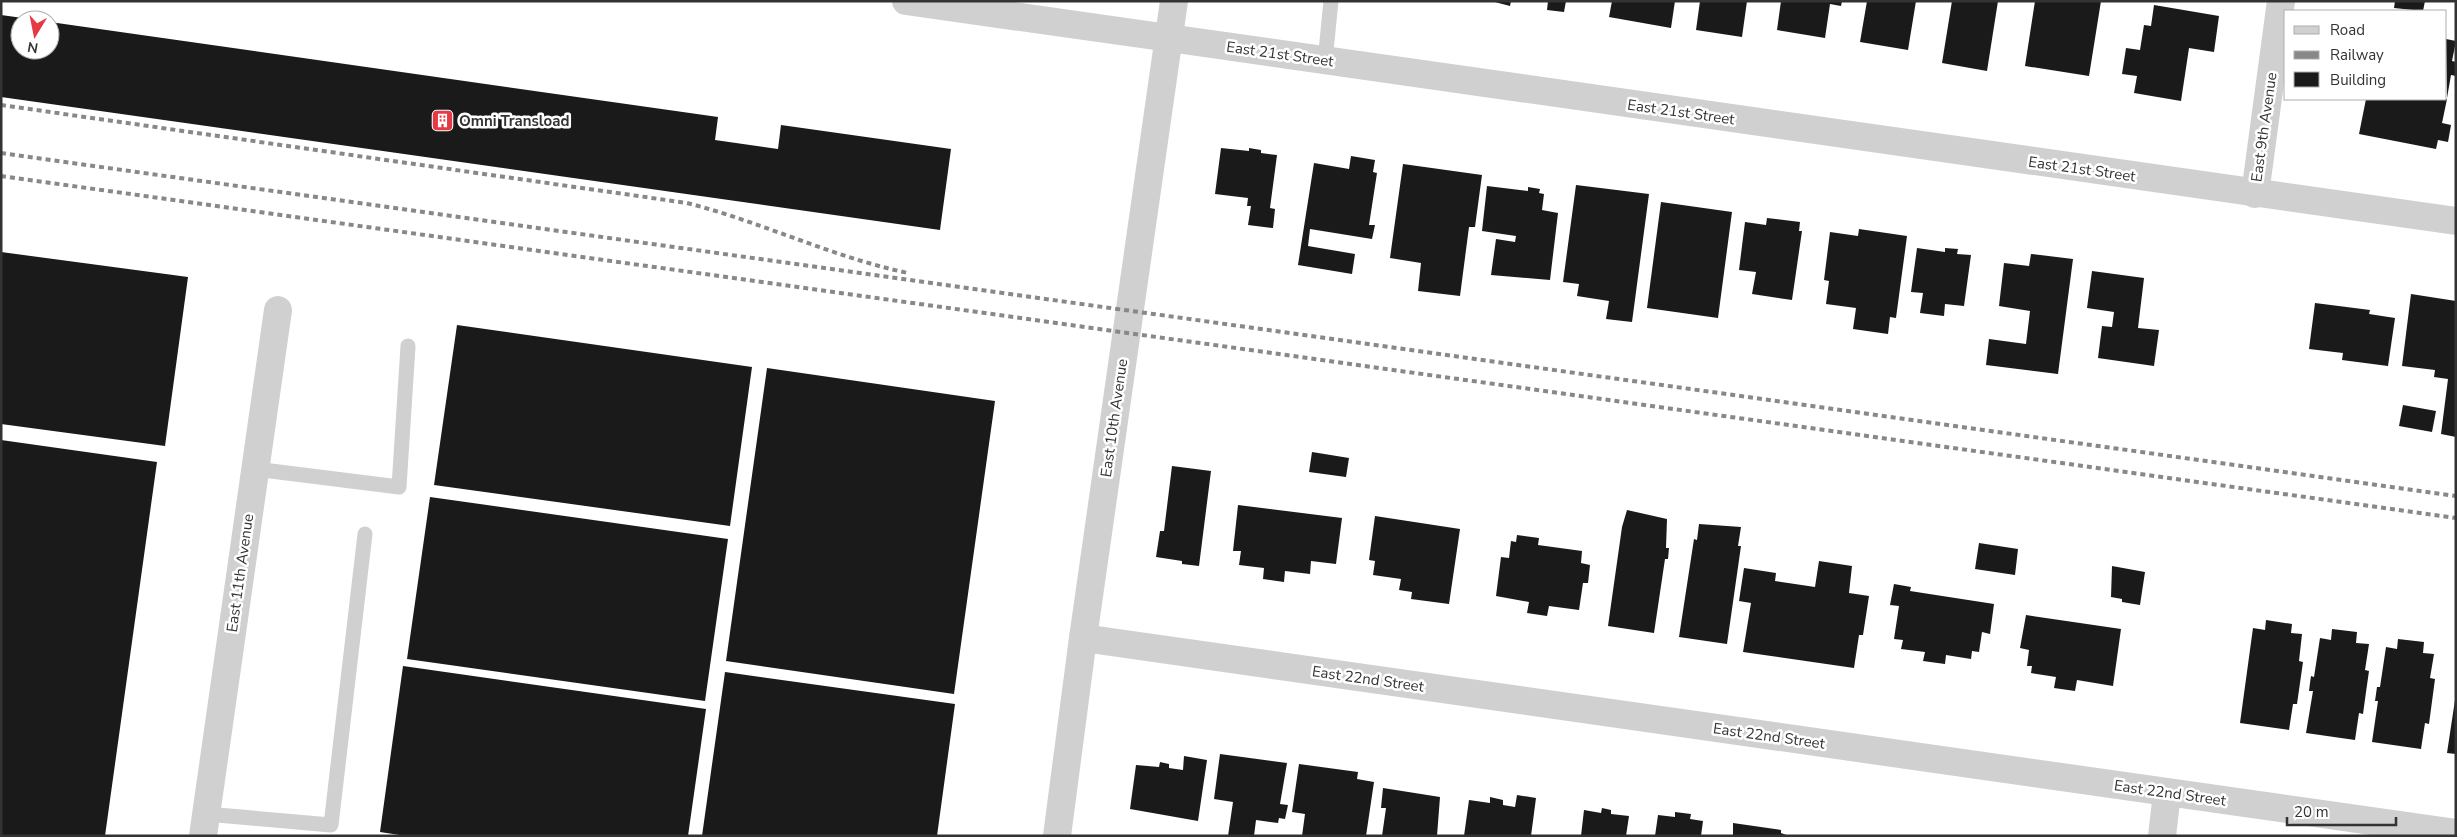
<svg xmlns="http://www.w3.org/2000/svg" width="2457" height="837" font-family="'Nunito Sans',sans-serif">
	<style>
		.building { fill: #1a1a1a }
		.lines { fill: none; stroke-linecap: round; stroke-linejoin: round }
		.service { stroke: #d0d0d0; stroke-width: 15 }
		.minor { stroke: #d0d0d0; stroke-width: 28 }
		.tertiary { stroke: #d0d0d0; stroke-width: 28 }
		.rail { stroke: #888; stroke-width: 4; stroke-dasharray: 5 4; stroke-linecap: butt }
		.labels { text-anchor: middle; dominant-baseline: central; stroke-width: 5; stroke-linejoin: round; paint-order: stroke }
		.street-label { font-size: 15px; fill: #333; stroke: #fff }
		.poi-label { font-size: 15px; font-weight: bold; fill: #333; stroke: #fff; text-anchor: start }
	</style>
	<rect width="100%" height="100%" fill="#fff"/>
	<path class="building" d="M1491,1H1511L1510,6Z
		M1548,1H1566L1564,12L1547,10Z
		M1612,1H1675L1671,28L1609,17Z
		M1700,1H1747L1742,37L1696,30Z
		M1781,1H1842L1841,6L1830,4L1825,38L1777,30Z
		M1867,1H1916L1908,50L1860,42Z
		M1952,1H1998L1987,71L1942,63Z
		M2035,1H2101L2089,76L2025,66Z
		M2395,1H2425L2423,11L2394,8Z
		M2154,5L2219,16L2214,52L2189,48L2181,101L2134,93L2137,76L2122,74L2126,48L2140,50L2144,25L2151,26Z
		M1,15L30,19L20,20V50H50V22L718,117L715,140L778,149L781,125L951,149L940,230L1,97Z
		M2446,39L2456,41L2452,61L2456,62V76L2451,75L2447,98Z
		M2366,99H2447L2442,123L2451,125L2448,142L2438,140L2436,149L2359,134Z
		M1221,148L1249,151V148L1261,150V153L1277,155L1270,208L1275,209L1273,228L1248,225L1251,206H1247L1248,198L1215,194Z
		M1351,156L1375,160L1373,172L1377,173L1369,225H1375L1372,239L1310,229L1308,246L1355,254L1352,274L1298,265L1314,163L1349,169Z
		M1403,164L1482,175L1475,227H1469L1460,296L1418,291L1421,263L1390,258Z
		M1576,185L1649,194L1632,322L1606,319L1609,301L1577,296L1579,284L1563,282Z
		M1487,186L1528,191V187L1540,189L1539,193L1544,194L1542,210L1558,213L1550,280L1491,275L1496,239L1515,242L1516,236L1482,231Z
		M1661,202L1732,212L1718,318L1647,308Z
		M1767,218L1800,222L1799,231H1802L1792,300L1752,294L1756,272L1739,270L1745,222L1766,225Z
		M1859,229L1907,236L1896,318L1890,317L1888,334L1853,329L1856,308L1826,304L1829,281L1824,280L1830,232L1858,236Z
		M1917,248L1945,252V248L1958,249L1957,254L1971,255L1964,306L1945,304L1944,316L1920,313L1923,293L1911,292Z
		M1,252L188,277L165,446L1,424Z
		M2031,254L2073,259L2058,374L1986,365L1989,339L2026,344L2030,311L1999,306L2004,263L2029,266Z
		M2092,271L2144,278L2138,328L2159,330L2154,366L2098,358L2102,326L2112,327L2114,312L2087,308Z
		M2411,294L2456,301V437L2441,434L2448,379L2434,377L2435,370L2402,366Z
		M2315,303L2370,310L2369,314L2395,318L2388,366L2342,360L2343,353L2309,349Z
		M457,325L752,367L730,526L434,485Z
		M767,368L995,401L954,694L726,661Z
		M2403,405L2436,411L2432,432L2399,426Z
		M1,440L157,462L105,836H1Z
		M1312,452L1349,458L1346,477L1309,472Z
		M1172,466L1211,471L1199,566L1182,564V561L1156,557L1160,531H1164Z
		M430,497L728,539L705,701L407,659Z
		M1238,505L1342,518L1336,564L1311,561L1310,574L1285,571L1284,582L1263,579L1264,568L1239,565L1241,551H1233Z
		M1627,510L1667,519L1666,548H1669L1668,559H1665L1654,633L1608,626L1622,527Z
		M1375,516L1460,529L1449,604L1411,599L1412,592L1399,590L1401,579L1373,575L1375,561L1369,560Z
		M1699,524L1741,527L1738,546H1741L1727,644L1679,637L1694,539L1697,540Z
		M1517,535L1539,538L1538,545L1582,551L1581,563L1590,565L1588,583H1583L1579,610L1549,606L1547,616L1527,613L1529,602L1496,596L1501,557L1509,558L1511,541L1516,542Z
		M1979,543L2018,549L2015,575L1975,569Z
		M1819,561L1852,566L1849,593L1869,596L1863,635H1859L1854,668L1743,652L1751,603L1739,601L1744,568L1776,573L1775,581L1815,587Z
		M2112,566L2145,572L2140,605L2122,602V599L2111,597Z
		M1894,584L1911,587L1910,591L1994,604L1990,634L1982,632L1979,652L1972,651L1971,659L1946,655L1945,664L1923,661L1925,652L1901,649L1903,640L1894,639L1899,606L1890,605Z
		M2026,615L2121,629L2113,686L2077,680L2075,691L2054,688L2056,677L2031,673L2032,666H2027L2029,650L2020,648Z
		M2266,620L2292,624L2291,633L2302,634L2299,661L2303,662L2297,704H2293L2289,730L2240,723L2253,628L2265,630Z
		M2332,629L2357,632L2356,643L2369,644L2365,670L2369,671L2366,692L2363,714L2359,713L2355,740L2306,733L2313,691H2309L2310,683L2311,676L2314,677L2320,638L2331,640Z
		M2398,639L2424,642L2423,653L2434,654L2430,678L2435,679L2429,724L2425,723L2421,749L2372,742L2378,701H2375L2377,687H2380L2386,647L2397,649Z
		M403,666L706,709L688,836H406L380,832Z
		M725,672L955,704L937,836H702Z
		M2455,700H2456V754L2447,753Z
		M1220,754L1287,763L1280,804L1288,805L1285,819L1279,818L1278,823L1256,820L1254,836H1228L1233,802L1214,799Z
		M1184,756L1207,760L1198,821L1130,809L1136,765L1159,767L1160,762L1169,764V768L1183,770Z
		M1299,764L1358,772L1357,779L1374,782L1366,836H1302L1305,814L1292,812Z
		M1383,788L1440,797L1437,836H1382L1386,808H1381Z
		M1517,795L1536,798L1531,836H1464L1469,800L1490,803V797L1503,800V805L1515,807Z
		M1602,808L1611,810V814L1629,816L1626,836H1581L1584,810L1601,813Z
		M1675,812L1691,814L1690,819L1703,821L1701,836H1655L1658,815L1675,817Z
		M1733,823L1781,830V833L1789,836H1733Z"/>
	<g class="lines">
		<path class="service" d="M1325,61L1331,1
			M255,469L399,487L408,346
			M206,814L331,825L365,534"/>
		<path class="minor" d="M906,1L1169,38
			M2255,194L2281,1
			M1083,638L2456,833
			M203,836L278,310
			M2162,836L2167,793"/>
		<path class="tertiary" d="M1169,38L2456,221
			M1057,836L1083,638L1174,1"/>
		<path class="rail" d="M1,105L687,203C762,222 832,257 908,273
			M1,153L2456,496
			M1,176L2456,518"/>
	</g>
	<defs>
		<symbol id="building-square" viewBox="-11 -11 22 22"><rect x="-9" y="-9" width="18" height="18" rx="4" fill="#e63946" stroke="#fff"/><path d="M-4-6H4V6H1V3H-1V6H-4ZM-2.5-4.3h1.7v1.8h-1.7ZM.8-4.3h1.7v1.8H.8ZM-2.5-1h1.7V.8h-1.7ZM.8-1h1.7V.8H.8Z" fill="#fff"/></symbol>
	</defs>
	<g fill-rule="evenodd">
		<use href="#building-square" x="430" y="108" width="25" height="25"/>
	</g>
	<g class="labels">
		<g class="street-label">
			<text transform="translate(1280 54) rotate(8)">East 21st Street</text>
			<text transform="translate(1681 112) rotate(8)">East 21st Street</text>
			<text transform="translate(2264 127) rotate(-82)">East 9th Avenue</text>
			<text transform="translate(2082 169) rotate(8)">East 21st Street</text>
			<text transform="translate(1114 418) rotate(-82)">East 10th Avenue</text>
			<text transform="translate(240 573) rotate(-82)">East 11th Avenue</text>
			<text transform="translate(1368 679) rotate(8)">East 22nd Street</text>
			<text transform="translate(1769 736) rotate(8)">East 22nd Street</text>
			<text transform="translate(2170 793) rotate(8)">East 22nd Street</text>
		</g>
		<g class="poi-label">
			<text x="459" y="121">Omni Transload</text>
		</g>
	</g>
	<rect width="2457" height="837" fill="none" stroke="#333333" stroke-width="5"/>
	<rect x="2284" y="10" width="162" height="90" fill="#ffffff" stroke="#adadad"/>
	<rect x="2294" y="26" width="25" height="8" fill="#d0d0d0" stroke="#adadad"/>
	<text x="2330" y="35" font-size="15" fill="#333333">Road</text>
	<rect x="2294" y="51" width="25" height="8" fill="#888888" stroke="#adadad"/>
	<text x="2330" y="60" font-size="15" fill="#333333">Railway</text>
	<rect x="2294" y="72" width="25" height="15" fill="#1a1a1a" stroke="#adadad"/>
	<text x="2330" y="85" font-size="15" fill="#333333">Building</text>
	<g transform="translate(35 35) rotate(190)"><circle r="24" fill="#ffffff" stroke="#adadad"/>
	<path d="M0-4L9 19L0 12L-9 19Z" fill="#e63946"/>
	<text y="-8" font-size="14" font-weight="bold" text-anchor="middle" fill="#333333">N</text>
	</g>
	<path d="M2287 817v8h109v-8" fill="none" stroke="#333333" stroke-width="2.5"/>
	<text x="2294" y="817" font-size="15" fill="#333333" stroke="#ffffff" stroke-width="4" paint-order="stroke">20 m</text>
</svg>
